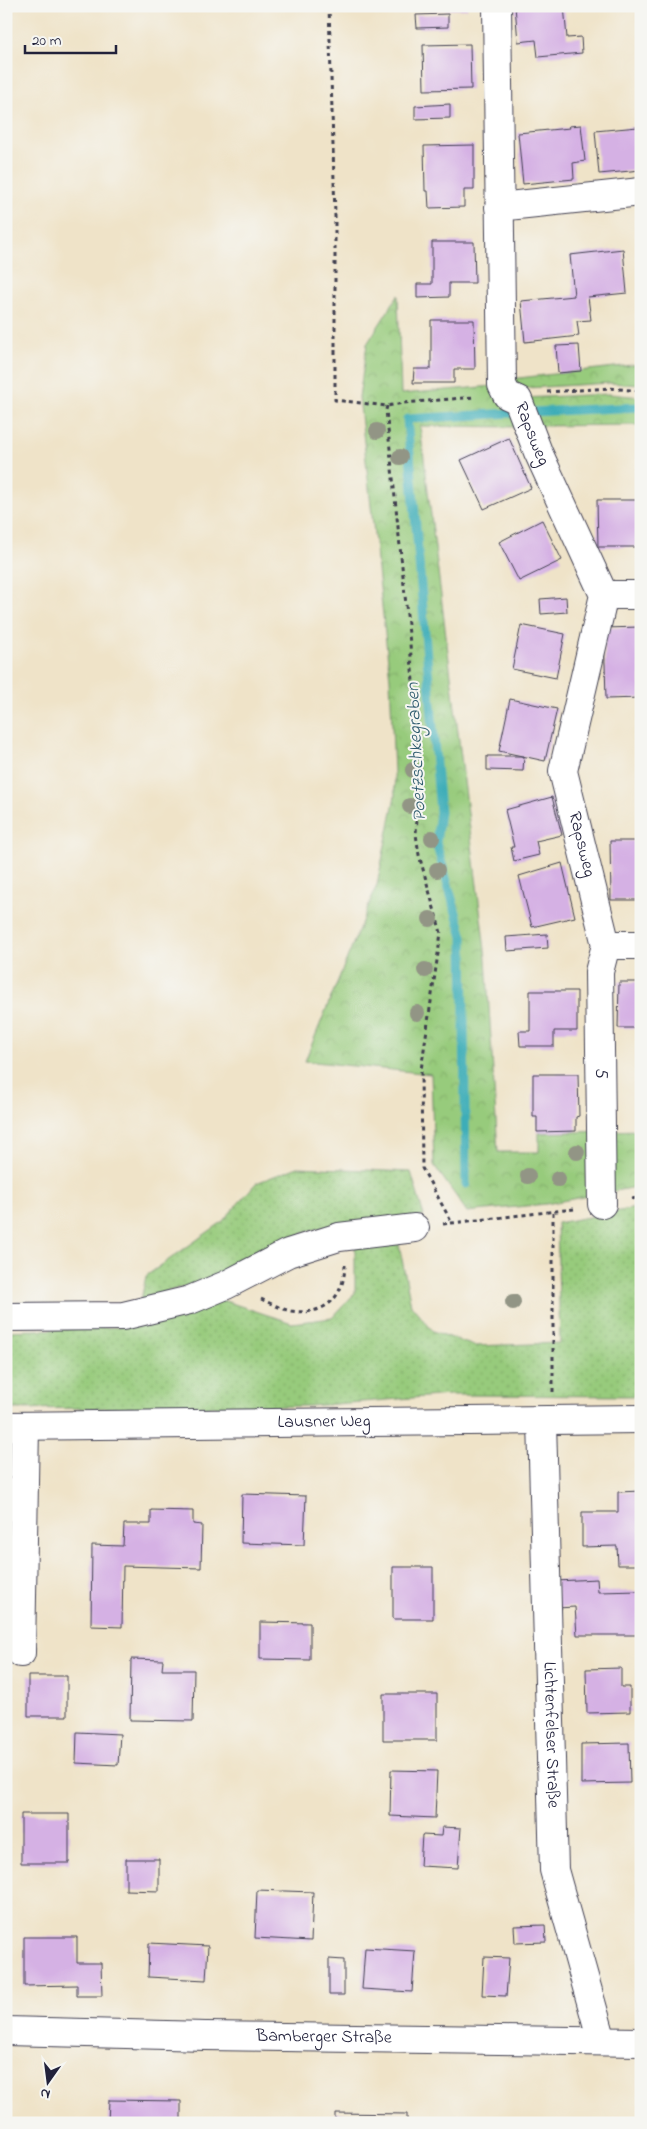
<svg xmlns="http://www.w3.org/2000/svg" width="647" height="2129" font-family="'Indie Flower',sans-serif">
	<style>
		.grass { fill: url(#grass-dots); stroke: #5c765b }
		.park { fill: url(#park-crowns); stroke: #5c765b }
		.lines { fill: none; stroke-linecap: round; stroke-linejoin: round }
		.stream { stroke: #3cadb8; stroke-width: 9 }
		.building { fill: #d5b1e4 }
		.minor-casing { stroke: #413f50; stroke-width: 30 }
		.path { stroke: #413f50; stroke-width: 3; stroke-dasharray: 4 4; stroke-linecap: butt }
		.minor { stroke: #fff; stroke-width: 28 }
		.tree { fill: #929585 }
		.labels { text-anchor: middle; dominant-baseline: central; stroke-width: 4; stroke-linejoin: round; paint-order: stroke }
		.street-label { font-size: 18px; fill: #22223b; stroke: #f6f6f2 }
		.water-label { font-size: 19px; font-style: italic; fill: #2c5a6d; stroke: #f6f6f2 }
	</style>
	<defs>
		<pattern id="grass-dots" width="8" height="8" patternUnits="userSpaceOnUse" patternTransform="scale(1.25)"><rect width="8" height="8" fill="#97cb7b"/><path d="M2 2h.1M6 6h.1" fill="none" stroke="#82ae6b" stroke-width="1.8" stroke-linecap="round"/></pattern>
		<pattern id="park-crowns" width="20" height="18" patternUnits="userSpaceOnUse" patternTransform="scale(1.25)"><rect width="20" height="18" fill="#97cb7b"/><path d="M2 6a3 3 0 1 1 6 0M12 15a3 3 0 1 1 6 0" fill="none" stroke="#82ae6b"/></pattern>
	</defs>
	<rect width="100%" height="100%" fill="#f6f6f2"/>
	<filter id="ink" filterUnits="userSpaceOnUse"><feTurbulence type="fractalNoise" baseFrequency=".02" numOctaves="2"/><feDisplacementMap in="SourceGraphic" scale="10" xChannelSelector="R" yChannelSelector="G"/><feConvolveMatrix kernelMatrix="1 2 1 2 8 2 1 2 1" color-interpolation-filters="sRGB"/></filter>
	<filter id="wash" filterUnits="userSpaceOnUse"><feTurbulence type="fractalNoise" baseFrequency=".0096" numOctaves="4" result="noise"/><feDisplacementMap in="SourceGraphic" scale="20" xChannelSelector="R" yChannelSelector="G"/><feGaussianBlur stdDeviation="1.12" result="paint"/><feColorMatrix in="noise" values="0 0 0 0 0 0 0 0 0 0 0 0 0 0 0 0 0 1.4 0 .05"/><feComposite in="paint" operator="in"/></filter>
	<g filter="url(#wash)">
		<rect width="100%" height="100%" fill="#efe3c8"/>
		<path class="grass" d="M298,1167L411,1172L424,1216L310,1230L207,1279L141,1300L146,1276L222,1222L256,1183Z
			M641,1207V1396L450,1395L310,1406L6,1409V1331L125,1327L219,1299L292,1323L332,1318L355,1293V1245L398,1239L411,1305L433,1331L474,1346L560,1343L557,1223Z"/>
		<path class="park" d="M398,295L401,394L493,386L523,427L420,426L486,958L498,1152H539V1133L641,1130V1186L546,1204L467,1212L434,1165L431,1074L305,1061L377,885L395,796L390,679L359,397L367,344Z
			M641,364V385L609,383L511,389L510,379Z
			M609,394L641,397V425L532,426L523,398Z"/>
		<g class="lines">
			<path class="stream" d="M531,412L641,407
				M466,1184L463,937L436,843L440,812L407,419L512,413"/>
		</g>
		<g id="blocks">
			<path class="building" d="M427,6H467V9L427,10Z
				M515,6H564L567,38L581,37L582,53L538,57L536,40L518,42Z
				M448,14V27L417,28L416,15Z
				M470,44L471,89L424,90L423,45Z
				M450,104V118L415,119V106Z
				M581,125L585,161L573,163L574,179L523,184L518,133L570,128L569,126Z
				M638,127L641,170L599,174L595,131Z
				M474,145V190H464V207L429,208L428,191H425L424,146Z
				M432,242H474L475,283H449V297L417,298V284H432Z
				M623,249L627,293L588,297L591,320L577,321L579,336L525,342L521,301L574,296L570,255Z
				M431,320H474L475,369H454V383H413L414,369H431Z
				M579,345L581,371L558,373L556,346Z
				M509,438L531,488L484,509L461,460Z
				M597,500H641V547H598Z
				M542,520L562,560L519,581L499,542Z
				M566,597L567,612L541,614L540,599Z
				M521,625L565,634L556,678L512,669Z
				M640,627L641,698L606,699L604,628Z
				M510,699L557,709L545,761L499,751Z
				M487,756H524L523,771L487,770Z
				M552,797L562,835L536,841L539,855L514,861L511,847H514L505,810Z
				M610,841H641V900H611Z
				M562,863L575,917L532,927L519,876Z
				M547,934L548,948L507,951L506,937Z
				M619,982H641V1028H618Z
				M530,991H577V1031H554V1046H520L519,1031H530Z
				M533,1074H578L579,1116L576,1117V1131L537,1132V1117H533Z
				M641,1491V1565H618L617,1546L582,1547V1512H618V1492Z
				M242,1494L306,1496L304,1545L241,1543Z
				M151,1510L193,1511V1524L202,1525L201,1568L123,1566L122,1627L91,1626L92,1545L123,1546L124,1524H151Z
				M393,1567H433V1619H393Z
				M597,1579L598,1592L641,1591V1635H577L575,1607L557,1608L556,1581Z
				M260,1622L310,1623V1660L260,1659Z
				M131,1659L163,1660L162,1670H194L193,1721L130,1720Z
				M621,1668V1687H630V1712L587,1713L586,1669Z
				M28,1676H67V1716H28Z
				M383,1694H437V1740H383Z
				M77,1732L120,1734L118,1765L76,1763Z
				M629,1743L630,1783L581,1784V1744Z
				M391,1770L437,1771L435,1818L390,1816Z
				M21,1814H69V1863H21Z
				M442,1827L461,1828L458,1868L420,1866L422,1835L441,1836Z
				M126,1859H159V1891L126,1890Z
				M257,1890L313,1892L311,1941L255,1938Z
				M545,1925L546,1942L515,1943L514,1926Z
				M24,1937H77V1963H101L102,1996H77V1985L24,1986Z
				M149,1943L208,1946L206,1980L148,1977Z
				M365,1948L415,1951L412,1992L362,1989Z
				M484,1957L509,1958L506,1996L482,1995Z
				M329,1959L344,1960V1995H329Z
				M109,2100L181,2101V2123H108Z
				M335,2113L407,2114V2123H335Z"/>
		</g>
	</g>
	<g filter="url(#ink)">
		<use href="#blocks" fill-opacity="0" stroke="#413f50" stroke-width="1"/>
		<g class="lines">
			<defs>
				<g id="minor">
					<path id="s1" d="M497,6L502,385L507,395L518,400L538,452L604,595L563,771L606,945L599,972L602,1204"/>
					<path d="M499,207L641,192"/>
					<path d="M604,595H641"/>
					<path d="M606,945H641"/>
					<path d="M6,1317L123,1316L190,1300L226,1285L288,1253L339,1237L415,1228"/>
					<path id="s2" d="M542,1421L554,1870L602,2041"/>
					<path id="s3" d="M6,1426L641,1419"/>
					<path d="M21,1653L25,1426"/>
					<path id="s4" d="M6,2031L206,2036L641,2042"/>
				</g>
			</defs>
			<use href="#minor" class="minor-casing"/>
			<path class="path" d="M329,6L335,216V400L387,406L403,403L475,397
				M547,392L609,388L641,391
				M387,406L386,410L410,644L420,769L416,834L419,855L441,933L421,1070L422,1168L452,1223
				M632,1199L641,1197
				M443,1224L574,1209
				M261,1299C270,1303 281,1309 291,1311C324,1316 344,1299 345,1265
				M553,1392V1213"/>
			<use href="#minor" class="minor"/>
		</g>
		<g class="tree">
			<circle cx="377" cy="431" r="8"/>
			<circle cx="400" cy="457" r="8"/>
			<circle cx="413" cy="770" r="8"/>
			<circle cx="410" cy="806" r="8"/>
			<circle cx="432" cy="838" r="8"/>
			<circle cx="437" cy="870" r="8"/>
			<circle cx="430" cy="919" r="8"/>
			<circle cx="425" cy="970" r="8"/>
			<circle cx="417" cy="1013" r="8"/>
			<circle cx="577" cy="1152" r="8"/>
			<circle cx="528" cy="1176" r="8"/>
			<circle cx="558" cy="1179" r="8"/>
			<circle cx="513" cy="1302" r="8"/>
		</g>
	</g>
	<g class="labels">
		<g class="street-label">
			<text stroke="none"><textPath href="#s1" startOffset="439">Rapsweg</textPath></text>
			<text stroke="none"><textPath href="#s1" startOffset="872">Rapsweg</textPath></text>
			<text stroke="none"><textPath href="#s1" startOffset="1105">5</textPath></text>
			<text stroke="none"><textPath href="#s3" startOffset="318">Lausner Weg</textPath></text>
			<text stroke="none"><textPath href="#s2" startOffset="314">Lichtenfelser Straße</textPath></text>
			<text stroke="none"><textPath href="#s4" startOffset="318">Bamberger Straße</textPath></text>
		</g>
		<g class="water-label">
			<text transform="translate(417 752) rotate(-93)">Poetzschkegraben</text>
		</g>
	</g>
	<rect width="647" height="2129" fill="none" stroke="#f6f6f2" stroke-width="25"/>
	<g transform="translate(48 2082) rotate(194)" stroke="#f6f6f2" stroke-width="4" paint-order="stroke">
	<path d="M0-4L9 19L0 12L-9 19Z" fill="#22223b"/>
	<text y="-8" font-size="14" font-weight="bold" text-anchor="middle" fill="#22223b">N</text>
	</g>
	<path d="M25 45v8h91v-8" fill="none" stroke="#22223b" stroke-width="2.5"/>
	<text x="32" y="45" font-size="15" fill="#22223b" stroke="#f6f6f2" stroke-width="4" paint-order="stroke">20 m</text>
</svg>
